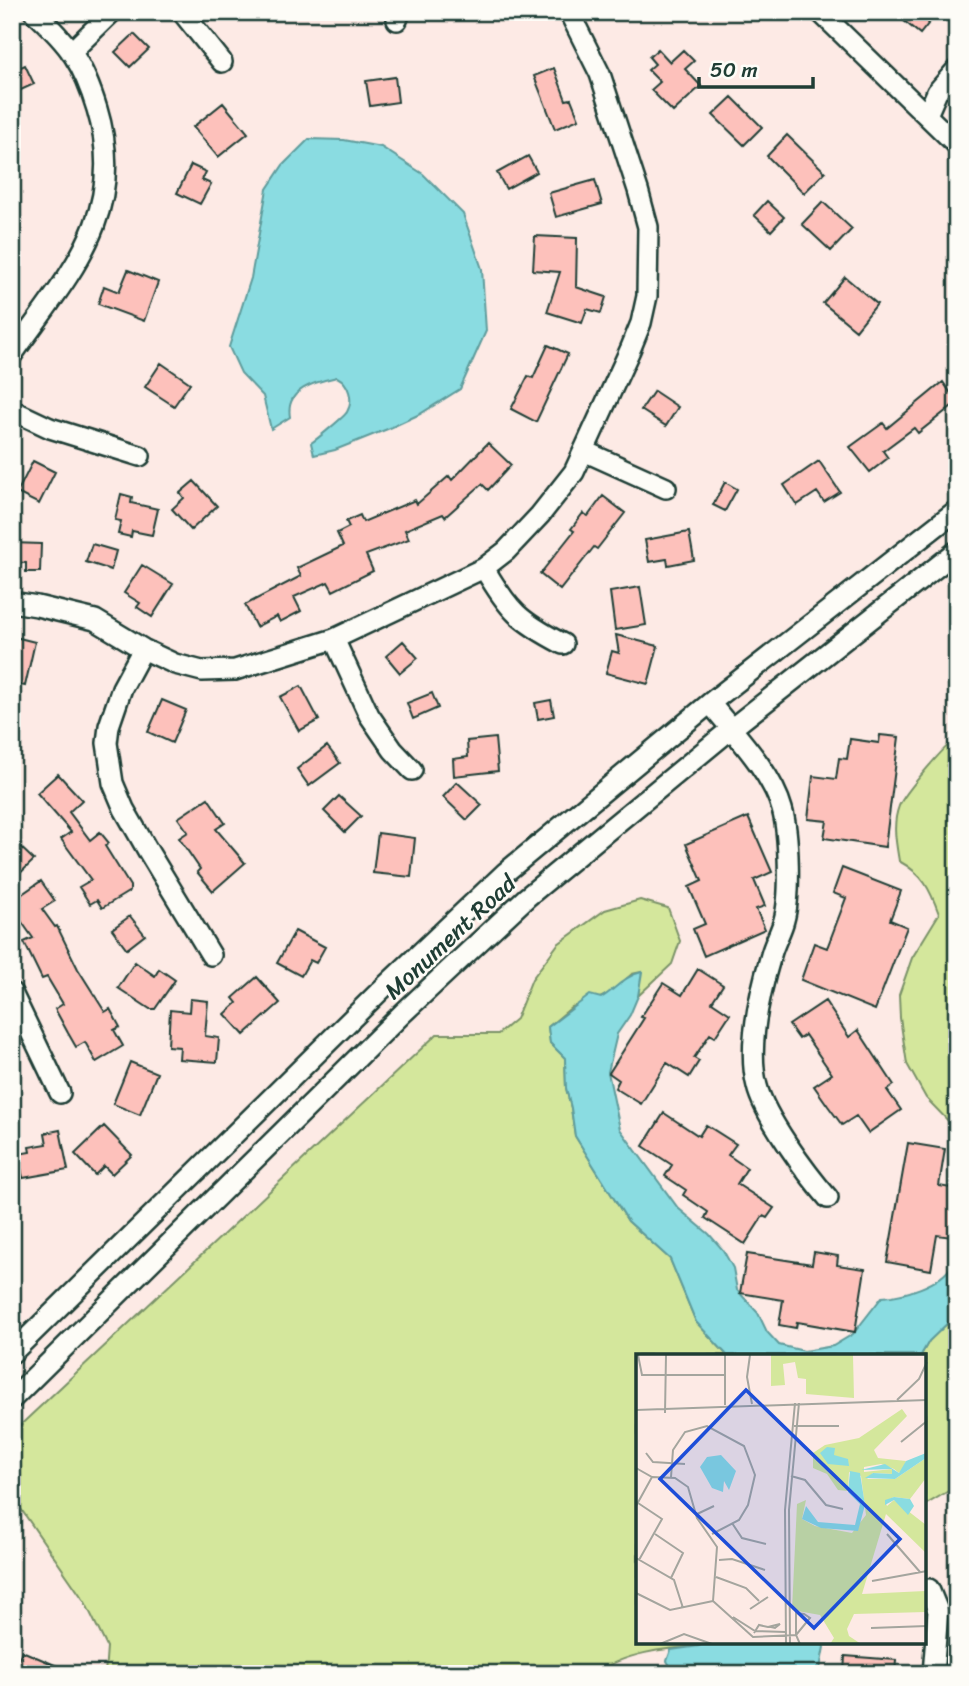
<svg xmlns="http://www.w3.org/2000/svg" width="969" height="1686" font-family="Sriracha,sans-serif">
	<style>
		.green { fill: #d4e79c; stroke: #7a9268; stroke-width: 2 }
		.water { fill: #8adce1; stroke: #5f9c9c; stroke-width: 2 }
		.building { fill: #fdc1bb; stroke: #1f3d34; stroke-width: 2 }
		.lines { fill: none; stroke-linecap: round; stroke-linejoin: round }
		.minor-casing { stroke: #1f3d34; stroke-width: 24 }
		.minor { stroke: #fdfcf7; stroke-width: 19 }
		.labels { text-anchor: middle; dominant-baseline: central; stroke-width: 5; stroke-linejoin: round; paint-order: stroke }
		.street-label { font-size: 24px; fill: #1f3d34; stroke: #fdfcf7 }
		.inset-road { fill: none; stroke: #a4a59e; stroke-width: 2 }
		.view { fill: #1d4ed8; fill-opacity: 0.15; stroke: #1d4ed8; stroke-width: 3.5 }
		.inset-edge { fill: none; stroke: #1f3d34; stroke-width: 3.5 }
	</style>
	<rect width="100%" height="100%" fill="#fdeae5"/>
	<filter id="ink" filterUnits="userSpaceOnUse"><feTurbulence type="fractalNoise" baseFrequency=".0143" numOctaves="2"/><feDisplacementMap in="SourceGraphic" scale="14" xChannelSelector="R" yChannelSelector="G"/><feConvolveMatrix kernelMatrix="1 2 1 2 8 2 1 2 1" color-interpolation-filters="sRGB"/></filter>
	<g filter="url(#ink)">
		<path class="green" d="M957,738V1130L926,1098L907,1064L900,1018L899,995L912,958L939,914C930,889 923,874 899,861C896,843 892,824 899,806C904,794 945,745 957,738Z
			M640,900L668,908L680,941L672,964L638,996L641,972L632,974L610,993L600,998L572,1007L548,1027L550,1043L565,1058L566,1088L571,1108L575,1136L628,1221L670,1259L696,1322L727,1355H638V1642H705L699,1646C666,1648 623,1653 595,1674H105L107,1647L85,1602L12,1496V1433L437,1034H498L516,1019L532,979L558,944L605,910Z
			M957,1314V1486L925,1505V1355H921L929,1341Z"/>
		<path class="water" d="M309,139L344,140L381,147L423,174L463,214L482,269L486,331L460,389L420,414L390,428L335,450L314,455L311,443C316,440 345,416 347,412C354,400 349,383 337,377C315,382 285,389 290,417L271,429L263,396L241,373L229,347L251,278L267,189L283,165Z
			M642,972L638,996L630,1015L617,1034L608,1072L620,1129L678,1208L709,1234L723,1250L733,1268L737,1290L758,1313L767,1332L779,1345L804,1351L833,1346L853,1334L882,1297C902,1296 941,1285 952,1265C954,1261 955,1254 957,1249V1314L929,1341L921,1355H727L696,1322L670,1259L628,1221L575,1136L571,1108L566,1088L565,1058L550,1043L548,1027L590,995L601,998C615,990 625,975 642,972Z
			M705,1642H822L824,1647L819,1674H675L667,1661L671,1650L699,1646Z"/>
		<path class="building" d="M909,12H925L932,19L920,34L903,20Z
			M134,34L149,49L130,67L115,52Z
			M658,49L670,62L683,50L694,61L685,69L701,86L673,112L651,90L660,82L648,70L655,64L649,57Z
			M25,65L34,84L12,94V71Z
			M554,68L566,100L571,99L579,119L555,129L534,76Z
			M395,77L398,102L370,106L366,81Z
			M732,97L762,127L744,145L713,115Z
			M223,103L248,133L218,157L193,127Z
			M787,135L825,172L804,193L767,156Z
			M528,156L537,172L506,189L497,173Z
			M191,165L206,172L202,180L211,184L200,204L177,193Z
			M595,180L602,204L556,217L549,193Z
			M767,201L784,217L771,231L754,215Z
			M823,202L852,229L831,251L802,224Z
			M535,236L577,238L576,287L606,297L601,313L587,309L582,323L547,312L560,272L533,270Z
			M128,270L158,282L144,321L98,304L104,286L119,292Z
			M845,277L877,304L856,330L823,303Z
			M548,345L568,354L536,422L511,409L528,376L533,378Z
			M161,363L190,383L174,406L145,387Z
			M943,382L957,402L918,433L914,428L883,451L888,458L870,472L850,447L883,423L887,428Z
			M654,391L678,407L666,426L641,410Z
			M488,443L511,465L488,490L482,484L445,517L443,514L405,530L409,539L366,555L373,571L333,591L328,582L294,597L301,611L280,622L277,616L256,627L245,605L301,576L297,568L343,546L337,533L349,527L346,521L360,515L363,522L415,500L417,504L449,476L452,480Z
			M33,461L55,472L39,504L17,493Z
			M819,461L840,492L824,502L817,492L797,505L784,485Z
			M194,481L217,506L191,530L172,509L184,498L180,493Z
			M725,482L737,489L725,511L713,505Z
			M121,494L132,497L131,503L158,509L152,535L132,531L131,537L118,534L121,521L115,520Z
			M603,496L625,513L597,549L594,547L560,590L540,574L574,531L571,529L583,513L588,516Z
			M689,532L694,560L668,565L667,559L649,562L645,540Z
			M12,543L41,544L40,572H26V563L12,562Z
			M92,544L116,551L111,570L86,562Z
			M142,565L173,584L152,617L137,607L140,603L124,593Z
			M640,587L646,625L615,630L610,592Z
			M616,635L658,646L648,684L606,673L612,651L619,653Z
			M15,637L35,642L25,686L12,683V647Z
			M403,641L418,658L400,673L386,656Z
			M301,686L319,720L299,731L280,697Z
			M432,693L438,708L413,719L407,703Z
			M162,700L186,710L172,743L148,732Z
			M551,700L554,716L538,719L535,703Z
			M880,735L899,737L885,847L824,838L827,821L808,819L813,776L836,779L839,758L847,759L850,739L879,743Z
			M495,738L498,771L454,776L453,759L468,757L467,741Z
			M327,746L340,763L309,786L297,769Z
			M58,774L82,800L69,812L90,840L100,832L109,843L105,846L130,886V891L102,908L97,900L90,904L79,887L91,880L61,839L71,832L37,793Z
			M457,782L482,805L467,820L443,797Z
			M339,796L361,816L345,832L324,811Z
			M208,798L225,823L216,829L245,863L213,891L197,872L200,869L179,838L188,832L178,818Z
			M748,817L772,872L754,880L765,906L756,909L765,929L704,956L693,929L705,924L689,887L702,881L686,844Z
			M378,833L415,838L411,877L373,873Z
			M12,839L34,860L12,881Z
			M842,868L901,891L890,920L907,927L875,1010L801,980L814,943L827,948L846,898L833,893Z
			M41,881L55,901L42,909L55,927L57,926L78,969L105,1012L110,1009L120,1027L114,1030L123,1046L96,1062L85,1042L76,1047L68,1033L55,1009L63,1004L47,977L42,979L24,942L33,938L12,908V901Z
			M130,916L145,935L127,949L112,929Z
			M295,931L325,947L316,963L310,960L301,976L277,963Z
			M135,962L155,976L159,969L175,980L155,1009H150L118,988Z
			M698,969L723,985L712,1002L730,1014L715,1037L710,1034L694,1058L699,1061L689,1077L667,1063L641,1104L615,1088L619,1080L609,1073L644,1018L641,1017L663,983L682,995Z
			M257,977L280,1003L244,1035L225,1014L237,1003L233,998Z
			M190,999L208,1001L205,1036L219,1038L217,1062L179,1059L180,1047L168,1046L170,1010L189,1012Z
			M825,1001L849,1037L858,1030L894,1085L887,1090L901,1110L868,1133L856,1116L842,1125L828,1106L814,1086L832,1074L805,1035L799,1039L789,1025Z
			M130,1062L157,1073L140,1115L113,1104Z
			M664,1113L699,1136L706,1125L736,1144L728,1155L747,1168L737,1184L774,1208L767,1218L763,1216L745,1244L705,1218L708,1212L683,1195L686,1190L665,1176L672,1165L643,1146Z
			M104,1126L132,1155L112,1174L104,1166L95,1175L75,1154Z
			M60,1130L68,1170L23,1178L18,1154L30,1152L29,1147L47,1144L45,1133Z
			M908,1143L945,1149L939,1186L957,1189V1210L952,1237L937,1235L931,1270L887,1262Z
			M814,1252L838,1256L837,1265L865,1269L855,1332L797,1322L796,1328L779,1325L783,1300L740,1293L747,1254L812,1264Z
			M22,1651L76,1674H12Z
			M845,1656L896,1660L895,1674H844Z"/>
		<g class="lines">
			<defs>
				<path id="minor" d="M182,12L222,62
					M820,12L957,145
					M397,20L400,12
					M71,52L112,12
					M927,115L937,92L957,69
					M12,355C68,275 129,214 97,109C83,63 70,45 34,12
					M12,410L50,428L140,456
					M584,451L666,488
					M484,568C509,611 519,621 563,644
					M12,602L37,606L95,620L143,649L175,664L202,671L235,670L334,639L484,568L506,551L540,515L574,472L630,350L641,323L647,296L648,227L638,190L600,74L569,12
					M334,639L369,715L393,750L412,770
					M143,649L122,688L109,726L107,743L113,783L124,809L148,851L211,955
					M710,703C734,733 772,772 782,809C789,833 791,895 784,920C781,932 774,943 771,955C760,992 747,1048 757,1086C764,1116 807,1174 828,1198
					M12,993L60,1093
					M12,1353L381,990L506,872L710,703L957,510
					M12,1399L403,1013L527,897L731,729L957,551
					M929,1589L938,1611L933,1674"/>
			</defs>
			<use href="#minor" class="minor-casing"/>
			<use href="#minor" class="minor"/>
		</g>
	</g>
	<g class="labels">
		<g class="street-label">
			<text transform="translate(450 937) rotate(-43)">Monument Road</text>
		</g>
	</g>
	<g transform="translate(636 1354)">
		<rect width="290" height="290" fill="#fdeae5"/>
		<path d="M135,1H217L218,44L170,40V25L162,24L159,8L147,10L149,31L135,32ZM266,55L271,62L238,96L242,104L270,107L267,115L263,119L258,115L245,110L228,113V118L256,115L257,120L237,119L231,125H259L290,104V124L274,145L258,143L249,147L251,152L258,146L290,171V199L250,160L226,240L289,237L290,258L218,260L211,275L213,282L225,290H194L198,284L184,261L156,256L161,150L170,146L166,165L179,172L216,179L230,161L225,122L213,118L212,137L202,136L191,120L177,114V99L189,91L223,84Z" fill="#d4e79c"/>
		<path d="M191,93L199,94L198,101L212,105L213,112L192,110L184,99ZM290,99V104L259,125L229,124L237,119L256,120V115L225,116L249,110L263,119L270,107ZM85,101L100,117L93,136L88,127L87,138L76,134L64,113L71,103ZM214,117L224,119L229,151L222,177L185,174L166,165L170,152L182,168L219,171L224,150L212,138ZM258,143L274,145L278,152L272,161L258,146L249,151V146Z" fill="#8adce1"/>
		<path class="inset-road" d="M2,1L6,21H89M89,1V51M114,1L111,23L116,50M261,46L283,25L291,8M0,56L291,46M29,59L30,1M158,72H203M265,88L291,67M10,99L17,108L49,110M0,114L16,123L39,124L52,133L61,164L81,193L77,247M155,122L169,126L190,151L207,155M35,123L37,96L49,78L71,72L108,92L119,121L112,151L103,166L76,180M2,149L26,165L3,206M0,152L16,123M59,161L78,152M96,169L106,184L130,190M19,180L47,199L35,224M251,180L284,218M0,204L38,226L47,254M83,206L96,205L129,216M80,223L110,234L123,247M236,227L291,217M0,239L34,256L77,247M77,247L117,283L160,281V259L168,260L174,264L160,281L164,290M114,255L132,243M97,263L119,277L150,278M235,274L291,272M118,279L123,271L132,273H135L139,274L144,270L132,273M24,290L48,280L76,290M150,290L149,156L159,49M154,290L153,156L163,49"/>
		<path class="view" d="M110,36L264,185L178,274L24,125Z"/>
		<rect width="290" height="290" class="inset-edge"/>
	</g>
	<rect width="969" height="1686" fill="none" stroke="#fdfcf7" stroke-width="42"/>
	<rect x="21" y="21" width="927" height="1644" fill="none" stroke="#1f3d34" stroke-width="2.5" filter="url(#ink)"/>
	<path d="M699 77v10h114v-10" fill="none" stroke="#1f3d34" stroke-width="3.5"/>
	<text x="710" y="77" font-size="21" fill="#1f3d34" stroke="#fdfcf7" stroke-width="5" paint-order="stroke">50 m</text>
</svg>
